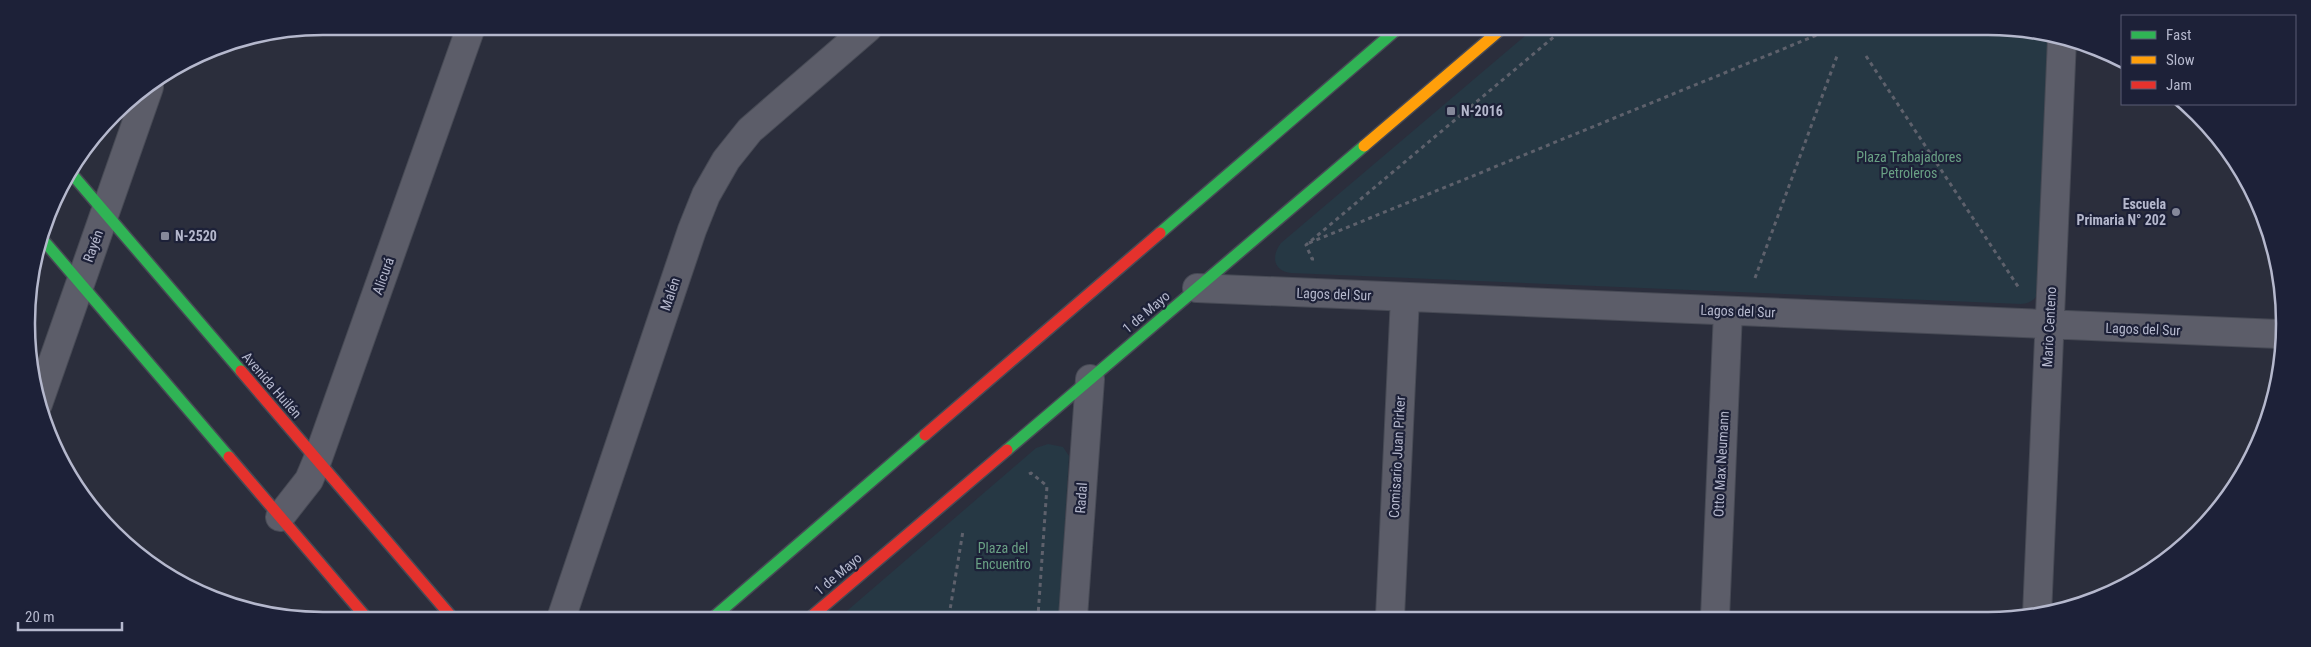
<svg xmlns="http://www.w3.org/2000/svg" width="2311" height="647" font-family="'Roboto Condensed',sans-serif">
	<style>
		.green { fill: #263844 }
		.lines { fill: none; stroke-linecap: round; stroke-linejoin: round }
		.street-casing { stroke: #474a55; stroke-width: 30 }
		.fast-casing { stroke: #474a55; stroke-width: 14 }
		.slow-casing { stroke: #474a55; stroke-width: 14 }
		.jam-casing { stroke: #474a55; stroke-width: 14 }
		.path { stroke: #5e616c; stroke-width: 3; stroke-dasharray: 4 4; stroke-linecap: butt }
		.street { stroke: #5c5d69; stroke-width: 28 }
		.fast { stroke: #30b455; stroke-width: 11 }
		.slow { stroke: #ff9f0a; stroke-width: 11 }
		.jam { stroke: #e5322d; stroke-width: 11 }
		.poi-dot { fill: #85889a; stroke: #1d2138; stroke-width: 2 }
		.labels { text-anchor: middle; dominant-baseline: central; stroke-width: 4.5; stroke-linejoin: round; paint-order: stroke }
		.poi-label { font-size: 14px; font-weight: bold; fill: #b5b8cd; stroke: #1d2138; text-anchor: start }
		.park-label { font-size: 14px; fill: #69a084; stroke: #1d2138 }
		.street-label { font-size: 14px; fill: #b5b8cd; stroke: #1d2138 }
		.rim { fill: none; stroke: #b5b8cd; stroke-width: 2.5 }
	</style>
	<rect width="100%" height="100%" fill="#2b2e3c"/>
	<path class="green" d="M1532,30L2045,32L2050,34L2039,292C2035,300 2030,303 2021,304L1291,273C1273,271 1271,256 1281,243Z
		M1048,444L1063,447L1069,456L1059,617L841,616L1036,448Z"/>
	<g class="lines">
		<defs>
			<path id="street" d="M1197,288L2279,334
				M38,404L149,87
				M280,517L309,480L317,461L471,27
				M2037,615L2062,39
				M562,616L692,230L706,195L726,160L750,130L868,28
				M1073,617L1090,379
				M1390,617L1405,297
				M1715,618L1728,311"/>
			<path id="fast" d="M71,173L241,371
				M1160,233L1396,30
				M44,241L229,457
				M1007,450L1364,146
				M715,616L925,435"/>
			<path id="slow" d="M1364,146L1500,30"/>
			<path id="jam" d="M241,371L450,615
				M925,435L1160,233
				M229,457L364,615
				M812,616L1007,450"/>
		</defs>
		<use href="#street" class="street-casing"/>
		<use href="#fast" class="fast-casing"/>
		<use href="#slow" class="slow-casing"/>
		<use href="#jam" class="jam-casing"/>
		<path class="path" d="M1866,56L2019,288
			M1309,243L1822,33
			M1314,259H1312L1306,245L1562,30
			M1755,278L1837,56
			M1029,474L1031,473L1047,486L1038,616
			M949,616L963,531"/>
		<use href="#street" class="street"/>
		<use href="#fast" class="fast"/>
		<use href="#slow" class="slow"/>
		<use href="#jam" class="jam"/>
	</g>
	<g class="poi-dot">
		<rect x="1446" y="106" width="10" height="10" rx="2.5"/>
		<circle cx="2176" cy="212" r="5"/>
		<rect x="160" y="231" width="10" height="10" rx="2.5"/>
	</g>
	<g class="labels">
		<g class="poi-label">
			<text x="1461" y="111">N-2016</text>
			<text x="2166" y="204" text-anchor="end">Escuela<tspan x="2166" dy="16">Primaria N° 202</tspan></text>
			<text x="175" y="236">N-2520</text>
		</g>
		<g class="park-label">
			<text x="1909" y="157">Plaza Trabajadores<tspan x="1909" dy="16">Petroleros</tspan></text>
			<text x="1003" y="548">Plaza del<tspan x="1003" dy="16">Encuentro</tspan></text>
		</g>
		<g class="street-label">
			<text transform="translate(93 246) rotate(-70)">Rayén</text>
			<text transform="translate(383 276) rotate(-70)">Alicurá</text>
			<text transform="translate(670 294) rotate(-71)">Malén</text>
			<text transform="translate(1334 294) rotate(2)">Lagos del Sur</text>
			<text transform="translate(1738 311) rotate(2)">Lagos del Sur</text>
			<text transform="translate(1146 312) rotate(-40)">1 de Mayo</text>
			<text transform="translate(2049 327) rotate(-87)">Mario Centeno</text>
			<text transform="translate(2143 329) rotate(2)">Lagos del Sur</text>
			<text transform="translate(272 385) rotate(49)">Avenida Huilén</text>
			<text transform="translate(1397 457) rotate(-87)">Comisario Juan Pirker</text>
			<text transform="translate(1721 464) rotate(-87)">Otto Max Neumann</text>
			<text transform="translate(1081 498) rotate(-86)">Radal</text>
			<text transform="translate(838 574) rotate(-40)">1 de Mayo</text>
		</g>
	</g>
	<path d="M0 0H2311V647H0ZM323 35H1988A288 288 0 0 1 2276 323V324A288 288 0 0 1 1988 612H323A288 288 0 0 1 35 324V323A288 288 0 0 1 323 35Z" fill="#1d2138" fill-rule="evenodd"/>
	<path class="rim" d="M323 35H1988A288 288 0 0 1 2276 323V324A288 288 0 0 1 1988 612H323A288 288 0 0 1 35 324V323A288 288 0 0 1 323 35Z"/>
	<rect x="2121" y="15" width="175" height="90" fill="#1d2138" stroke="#5a5d74"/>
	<rect x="2131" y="31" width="25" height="8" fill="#30b455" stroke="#5a5d74"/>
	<text x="2166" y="40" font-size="15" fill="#b5b8cd">Fast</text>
	<rect x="2131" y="56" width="25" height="8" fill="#ff9f0a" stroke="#5a5d74"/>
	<text x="2166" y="65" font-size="15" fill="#b5b8cd">Slow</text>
	<rect x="2131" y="81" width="25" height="8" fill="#e5322d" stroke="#5a5d74"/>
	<text x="2166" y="90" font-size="15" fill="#b5b8cd">Jam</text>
	<path d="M18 622v8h104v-8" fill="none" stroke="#b5b8cd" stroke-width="2.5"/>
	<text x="25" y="622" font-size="15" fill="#b5b8cd" stroke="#1d2138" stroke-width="4" paint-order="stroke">20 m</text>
</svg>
